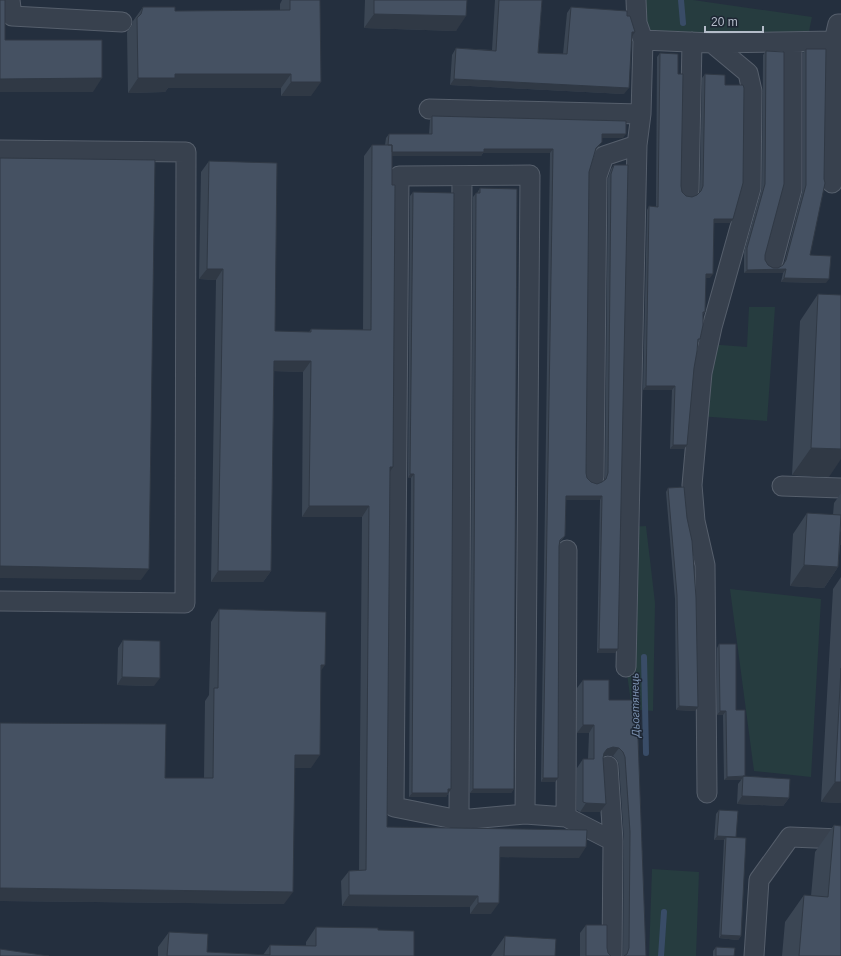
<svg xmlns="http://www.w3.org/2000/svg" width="841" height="956" font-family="Arial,sans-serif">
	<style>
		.green { fill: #263c3f }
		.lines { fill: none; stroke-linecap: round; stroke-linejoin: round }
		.stream { stroke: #394c67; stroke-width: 6 }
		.minor-casing { stroke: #565f6c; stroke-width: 21 }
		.minor { stroke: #38414e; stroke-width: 19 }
		.wall { fill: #3b4654 }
		.shaded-wall { fill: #303945 }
		.building { fill: #455162; stroke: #303945 }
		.labels { text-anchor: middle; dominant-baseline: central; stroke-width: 3; stroke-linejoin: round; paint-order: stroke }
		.water-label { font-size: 11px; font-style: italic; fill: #7c92b1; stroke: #1d2633 }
	</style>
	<rect width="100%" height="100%" fill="#242f3e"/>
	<path class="green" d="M636,0H693L812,17L807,41L643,40Z
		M749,307H775L767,421L698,416L708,344L747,347Z
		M646,526L655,603L653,711L632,709L626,667L629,527Z
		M730,589L821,599L811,777L754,771Z
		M652,869L699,872L696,956H649Z"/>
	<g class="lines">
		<path class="stream" d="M681,0L683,23
			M644,657L646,753
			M661,956L664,912"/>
		<defs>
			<path id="minor" d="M10,0L12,16L122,22
				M643,40L712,43L834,41L832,183
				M834,41L838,24H841
				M429,109L641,114
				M0,150L186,152L185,603L0,601
				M689,190L692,42
				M773,261L792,189V42
				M594,477L597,176L604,156L637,145
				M782,486L841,488
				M567,550L566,817L613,841L612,956
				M626,667L637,145L641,114L643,40L637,23L636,0
				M608,766L613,841
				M707,793L705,565L695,521L692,485L702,373L712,327L751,188L752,91L748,73L712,43
				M525,814L530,175L399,176L394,807L459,820L525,814L566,817
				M459,820L462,176
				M754,956L759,880L790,837L841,839"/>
		</defs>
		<use href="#minor" class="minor-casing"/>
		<use href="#minor" class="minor"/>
	</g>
	<path class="wall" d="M282,0H320L311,96H281V88H168L165,92L128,93L127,32L132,25L133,21L143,7L175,11L280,10V4Z
		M365,0H467L456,31L364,28Z
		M495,0H542L538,53L563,54L567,13L571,7L627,16L635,32L631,37L624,94L450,85L452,55L456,48L492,50Z
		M806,49L810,255L826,283L781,282L783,273H744V252L762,188L763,55L766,51L765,260L768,265L773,268H778L783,265L784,264L803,189V53Z
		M660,53L678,74L681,186L682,192L686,196L692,197L697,195L699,194L700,190L702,78L705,74L725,85L733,219L730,223H714L710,278H706L705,312L703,315L700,339L698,343L694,368L687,445L684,449H670L672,390H643L647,210L649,206L656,207L657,57Z
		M432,116L623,138H602V142L596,150L589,172L586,473L587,478L591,482L597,484L602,482L604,481L605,477L608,178L611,169L614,165L618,649L615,653H597L600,500H566L565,536L560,542L559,546L558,778L555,782H541L550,153H483L481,156H392L387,827L579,858L500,857L491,914H470V907L342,906L341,881L349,871L359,870L362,517H302L303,372L274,371L271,571L263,582H211L216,280L199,279L201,172L209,161L275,331L309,332L311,329L363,330L364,156L372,145H385L386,138L389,134H429L430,120Z
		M480,188L514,789L511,793H470L473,197L476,193H477Z
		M413,192L451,789L446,797H409L411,478H408L410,196Z
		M818,294L829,477L792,475L800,321Z
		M668,488L698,707L695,711L676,710L675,599L666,492Z
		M841,493V545H840L838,567L824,588L790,586L793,534L807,513L833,515L834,503Z
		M841,577V803L821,802L833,589Z
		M219,609L321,671L311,768H294L284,904L0,901V723L165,778H204L205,701L209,695L211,622Z
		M123,640L154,686L117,685L118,648Z
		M719,644L736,710L745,777L789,798L783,806L737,804L738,784L741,780H724L723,715H717V648Z
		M583,680L609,700L638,738L646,956H623L624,840L619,765L617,760L613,756L607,755L603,756L600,812H580L577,810V768L583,759H588L589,733H577V688Z
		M719,810L736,837L741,936L738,940L719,938L724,840H714L716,814Z
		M834,825L841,956H782L785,922L804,895L811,896L815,852Z
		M586,925L607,948L608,953L611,956H580V933Z
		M316,927L378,930L414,956H158V947L169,932L207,952L263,955L270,945L306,946V942Z
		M505,936L555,956H491Z
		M716,947L734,956H713V951Z"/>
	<path class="shaded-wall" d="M374,14L466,16L456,31L364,28Z
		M632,32H635L631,38Z
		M175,74H291L281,88H168L165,92L128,93L138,78Z
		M102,78L93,92H0V79Z
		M454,79L629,88L624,94L450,85Z
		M291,82H321L311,96H281Z
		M602,134H626L623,138H600Z
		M484,149H553L550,153H483L481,156H385L387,152Z
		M714,219H733L730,223H712Z
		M207,269H223L216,280L199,279Z
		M786,269L783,273H744L747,270Z
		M706,274H713L710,278H703Z
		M784,278L829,279L826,283L781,282Z
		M274,361H311L303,372L267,371Z
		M646,386H675L672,390H643Z
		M673,445H687L684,449H670Z
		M811,448L841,449V459L829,477L792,475Z
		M390,467H393L386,478Z
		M410,474H414L411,478H408Z
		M566,496H602L600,500H563Z
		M309,506H369L362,517H302Z
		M841,531V545H831Z
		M804,565L838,567L824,588L790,586Z
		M0,566L149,569L141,580L0,578Z
		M218,571H271L263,582H211Z
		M599,649H618L615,653H597Z
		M321,665H325L316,678Z
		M122,677L160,678L154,686L117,685Z
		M679,706L698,707L695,711L676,710Z
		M720,711H726L723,715H717Z
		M583,725H594L589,733H577Z
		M613,747L619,748L613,756L607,755L602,757L598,762L607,749Z
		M295,755H320L311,768H286Z
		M727,777H743L741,780H724Z
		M543,778H558L555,782H541Z
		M835,782H841V803L821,802Z
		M451,789L446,797H409L412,793Z
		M473,789H514L511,793H470Z
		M742,796L789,798L783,806L737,804Z
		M586,803L606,804L600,812H580Z
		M717,836L736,837H726L724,840H714Z
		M500,847H586L579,858L492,857Z
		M0,888L293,892L284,904L0,901Z
		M349,895L478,896L470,907L342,906Z
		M478,903H499L491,914H470Z
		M721,935L741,936L738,940L719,938Z"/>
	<path class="building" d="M0,0H5V40H102V78L0,79Z
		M290,0H320L321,82H291V74H175V78H138L137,18L141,14L143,7H175V11L290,10Z
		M374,0H467L466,16L374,14Z
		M499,0H542L538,53L567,54L571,7L627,11V16H630L635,32H632L629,88L454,79L456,48L496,51Z
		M806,49H826L824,179L825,183L810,255L831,256L829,279L784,278L786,269L747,270V248L765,184L766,51L784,52V184L765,255V260L768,265L773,268H778L783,265L786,260L806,185Z
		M660,53L678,54V74H683L681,186L682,192L686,196L692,197L697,195L701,191L703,186L705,74L725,75V85H743L744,88L743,183L733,219H714L713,274H706L705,312H703V325L700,339H698L697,351L694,368L687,445H673L675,386H646L649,206L658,207Z
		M432,116L626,121V134H602V142L596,148L589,172L586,473L587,478L591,482L597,484L602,482L606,479L608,473L611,174L614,165H628L618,649H599L602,496H566L565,536L560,540L559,546L558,778H543L553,149H484V152H392V145H388L389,134H432Z
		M372,145H392V185H395L393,467H390L387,827L587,830L586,847H500L499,903H478V896L349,895V871L366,870L369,506H309L311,361H274L271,571H218L223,269H207L209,161L277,163L275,331L311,332V329L371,330Z
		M0,158L155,160L149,569L0,566Z
		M480,188L517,189L514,789H473L476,193H480Z
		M413,192L454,193L451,789H448V793H412L414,474H410Z
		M818,294L841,295V449L811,448Z
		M684,487L687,518L692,541L696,598L698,707L679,706L677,595L668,488Z
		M807,513L841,515L838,567L804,565Z
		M219,609L326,612L325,665H321L320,755H295L293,892L0,888V723L166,724L165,778H213L214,688H218Z
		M123,640L160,641V678L122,677Z
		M719,644H736V710H745V776L727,777L726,711H720Z
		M841,668V782H835Z
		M583,680H609V700H638V738L646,956H624L627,954L629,948L630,832L625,757L623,752L619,748L613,747L607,749L604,753L603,758L606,804L586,803L583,802V759H594V725H583Z
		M743,776L790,779L789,798L742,796Z
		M719,810L738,811L736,837L717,836Z
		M834,825L841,826V956H799L804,895L828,897Z
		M726,837L746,838L741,936L721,935Z
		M586,925H607V948L608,953L611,956H586Z
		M316,927L378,928V930L414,931V956H167L169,932L208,934L207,952L270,955V945L316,946Z
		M505,936L556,939L555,956H504Z
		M716,947L735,948L734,956H716Z
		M0,949L49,956H0Z"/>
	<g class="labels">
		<g class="water-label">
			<text transform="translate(635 705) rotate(-91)">Дьогтянець</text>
		</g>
	</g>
	<path d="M705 26v6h58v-6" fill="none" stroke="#b4bcc9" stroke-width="2"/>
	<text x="711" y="26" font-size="12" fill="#b4bcc9" stroke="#1d2633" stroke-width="3" paint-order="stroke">20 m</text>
</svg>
